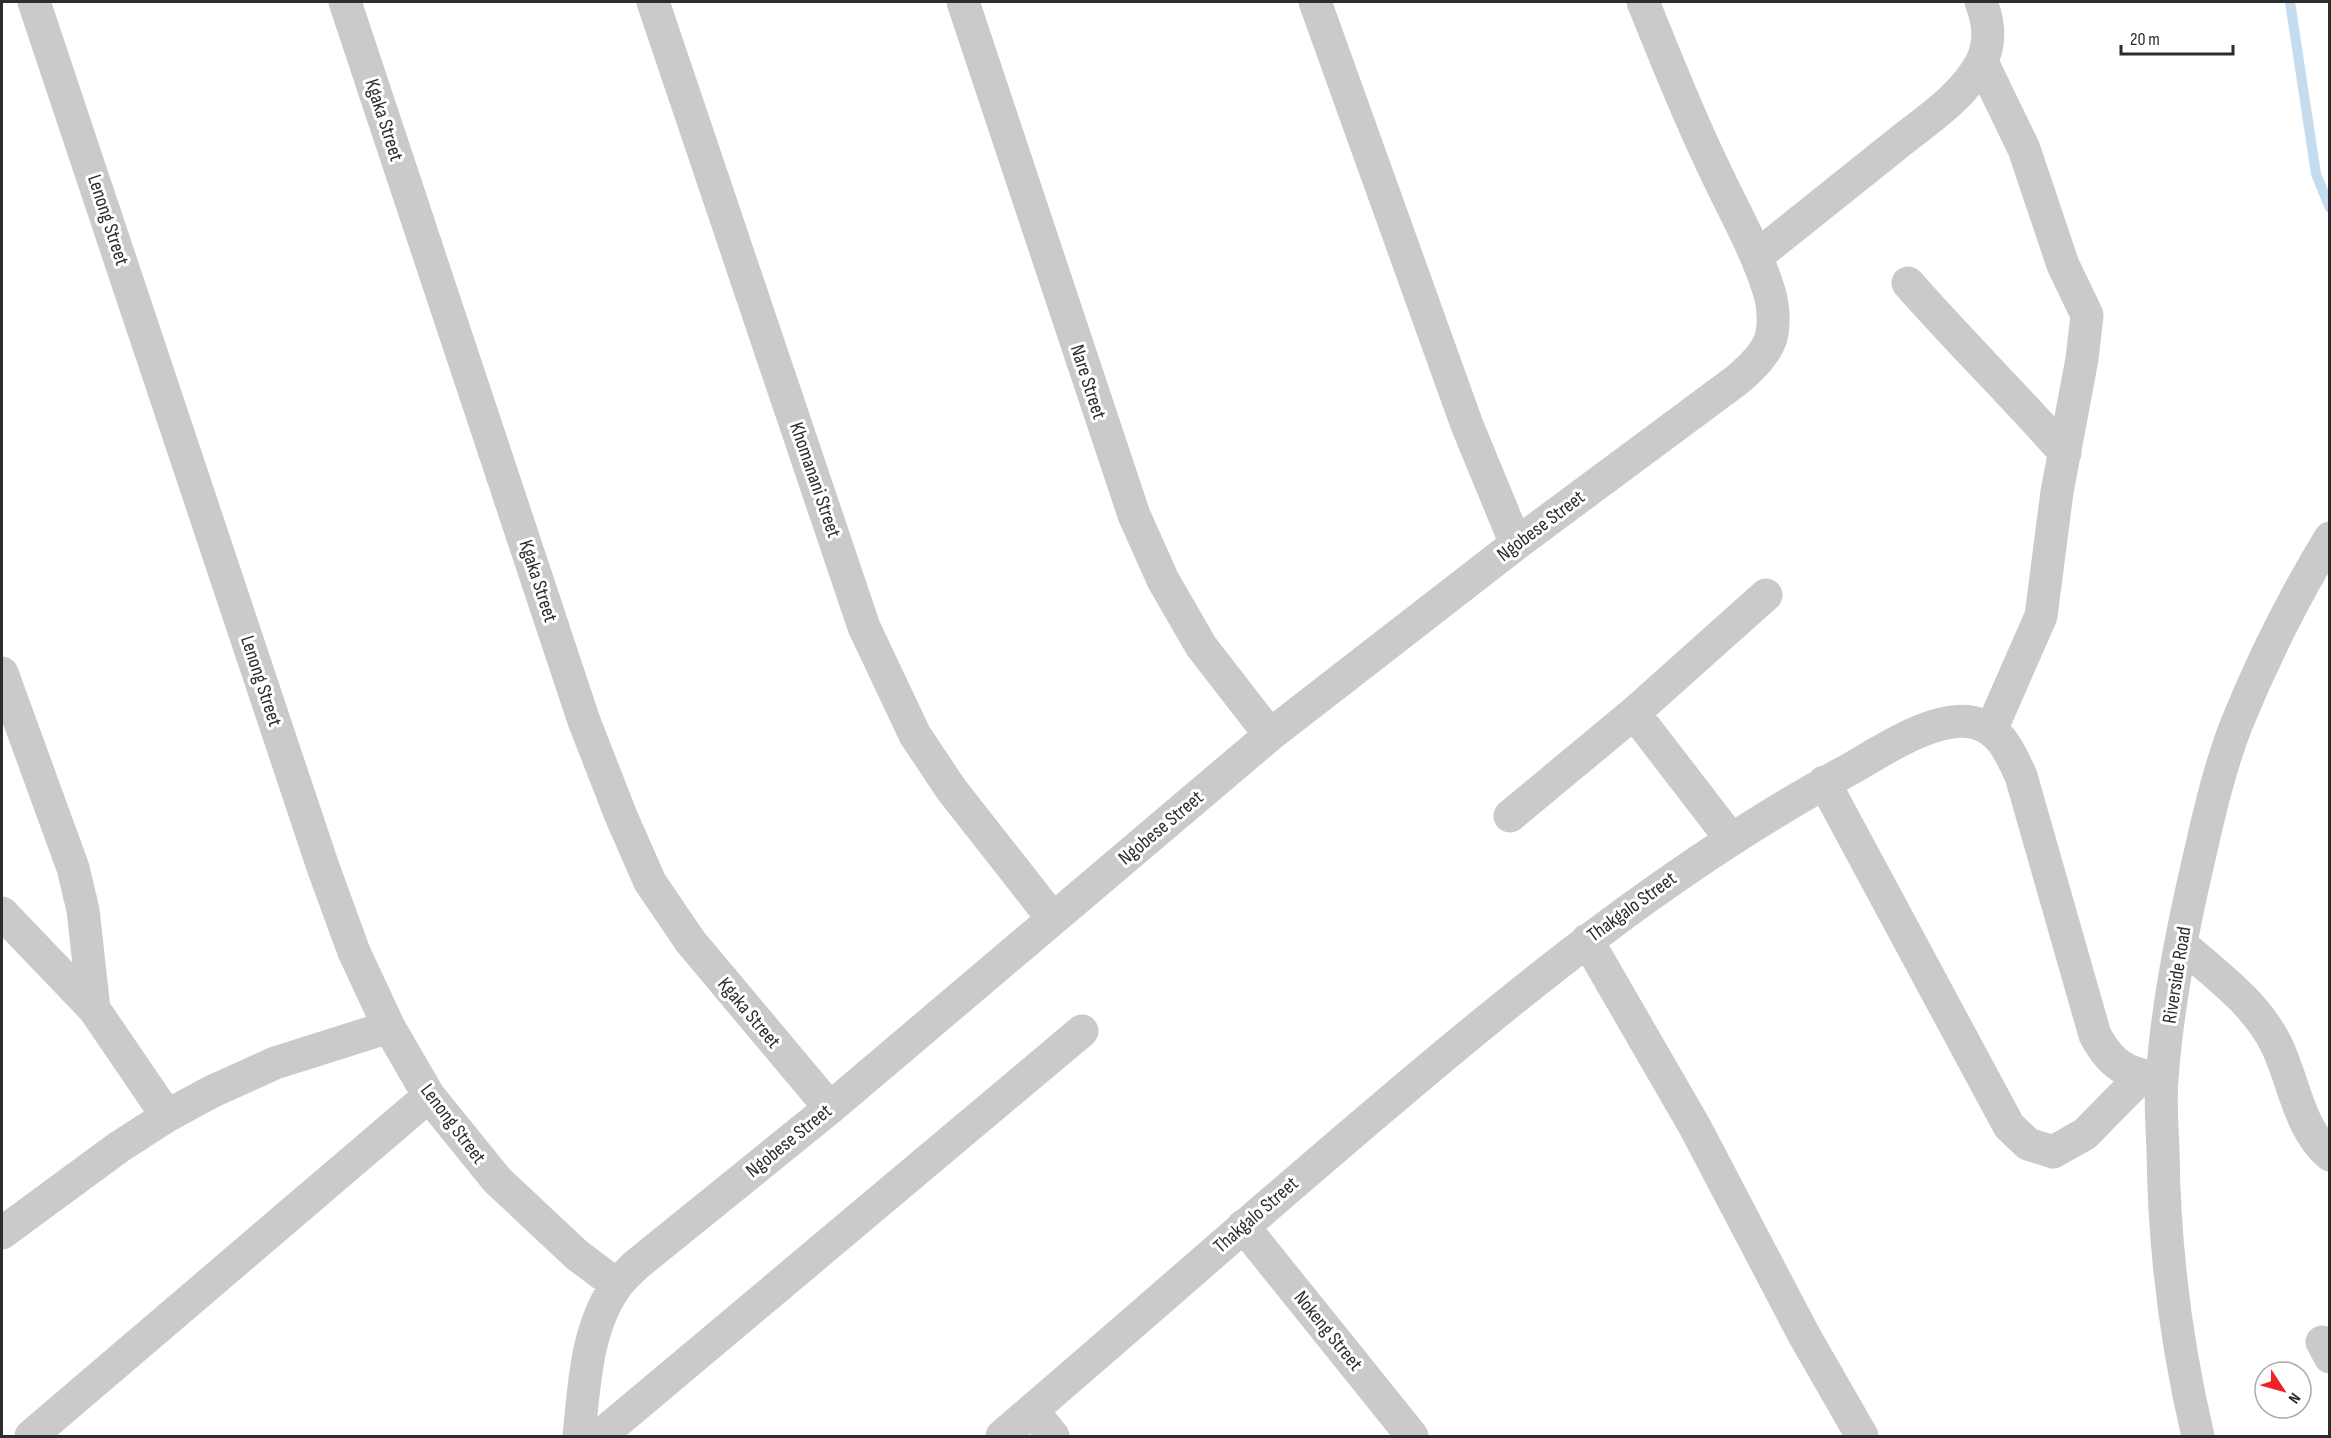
<svg xmlns="http://www.w3.org/2000/svg" width="2331" height="1438" font-family="'Sofia Sans Condensed',sans-serif">
	<style>
		.lines { fill: none; stroke-linecap: round; stroke-linejoin: round }
		.stream { stroke: #c4dcee; stroke-width: 10 }
		.minor { stroke: #cacaca; stroke-width: 33 }
		.labels { text-anchor: middle; dominant-baseline: central; stroke-width: 6; stroke-linejoin: round; paint-order: stroke }
		.street-label { font-size: 20px; fill: #2d2d2d; stroke: #fff }
	</style>
	<rect width="100%" height="100%" fill="#fff"/>
	<g class="lines">
		<path class="stream" d="M2290,2L2316,174L2330,208"/>
		<path class="minor" d="M34,2L323,867L354,952L389,1027L429,1096L497,1180L577,1255L617,1285
			M345,2L584,721L621,816L650,882L690,941L830,1108
			M653,2L864,627L915,735L951,789L1053,919
			M963,2L1134,515L1163,580L1201,646L1270,735
			M1315,2L1467,425L1516,544
			M1982,62L2024,149L2063,265L2087,315L2082,359L2057,492L2041,616L1991,730
			M1757,256C1802,220 1847,184 1892,148C1922,123 1962,99 1981,63C1991,43 1989,22 1981,2
			M1908,283C1959,341 2014,395 2065,453
			M2,673L73,868L83,910L94,1009
			M1824,782L2009,1126L2028,1144L2053,1152L2085,1134L2142,1076
			M1510,816L1634,713
			M1731,839L1634,713L1766,595
			M2,913L94,1009L167,1116L119,1147L2,1233
			M1587,940L1695,1127L1804,1335L1862,1436
			M2181,944C2215,974 2255,1002 2276,1044C2294,1080 2298,1128 2330,1155
			M167,1116L211,1092L275,1063L389,1027
			M1243,1226L1412,1436
			M2322,1342L2330,1357
			M1032,1410L1053,1436
			M31,1436L429,1096
			M579,1436C584,1387 586,1327 617,1285C622,1278 630,1271 636,1265L830,1108L1270,735L1516,544L1737,380C1751,368 1765,355 1771,338C1775,323 1773,302 1768,288C1754,244 1730,204 1711,162C1686,110 1665,56 1643,2
			M600,1436L1082,1031
			M1002,1436C1127,1329 1250,1220 1375,1114C1525,986 1678,862 1852,768C1883,750 1934,716 1971,722C2000,727 2010,752 2021,776L2095,1035C2112,1067 2127,1073 2162,1080
			M2198,1436C2175,1339 2164,1249 2163,1149C2162,1126 2160,1102 2162,1079C2167,1008 2181,936 2197,867C2208,818 2219,769 2237,723C2263,659 2294,597 2330,538"/>
	</g>
	<g class="labels">
		<g class="street-label">
			<text transform="translate(384 120) rotate(72)">Kgaka Street</text>
			<text transform="translate(108 220) rotate(72)">Lenong Street</text>
			<text transform="translate(1088 382) rotate(72)">Nare Street</text>
			<text transform="translate(815 480) rotate(71)">Khomanani Street</text>
			<text transform="translate(1541 526) rotate(-37)">Ngobese Street</text>
			<text transform="translate(538 581) rotate(72)">Kgaka Street</text>
			<text transform="translate(261 681) rotate(72)">Lenong Street</text>
			<text transform="translate(1161 828) rotate(-40)">Ngobese Street</text>
			<text transform="translate(1632 907) rotate(-36)">Thakgalo Street</text>
			<text transform="translate(2177 975) rotate(-81)">Riverside Road</text>
			<text transform="translate(749 1013) rotate(50)">Kgaka Street</text>
			<text transform="translate(453 1124) rotate(53)">Lenong Street</text>
			<text transform="translate(789 1141) rotate(-39)">Ngobese Street</text>
			<text transform="translate(1256 1215) rotate(-41)">Thakgalo Street</text>
			<text transform="translate(1328 1331) rotate(51)">Nokeng Street</text>
		</g>
	</g>
	<rect width="2331" height="1438" fill="none" stroke="#2d2d2d" stroke-width="6"/>
	<g transform="translate(2283 1390) rotate(126)"><circle r="28" fill="#ffffff" stroke="#ababab" stroke-width="1.5"/>
	<path d="M0-4.5L10 22L0 15L-10 22Z" fill="#f42027"/>
	<text y="-9" font-size="16" font-weight="bold" text-anchor="middle" fill="#2d2d2d">N</text>
	</g>
	<path d="M2121 45v9h112v-9" fill="none" stroke="#2d2d2d" stroke-width="3"/>
	<text x="2130" y="45" font-size="18" fill="#2d2d2d" stroke="#ffffff" stroke-width="4.5" paint-order="stroke">20 m</text>
</svg>
